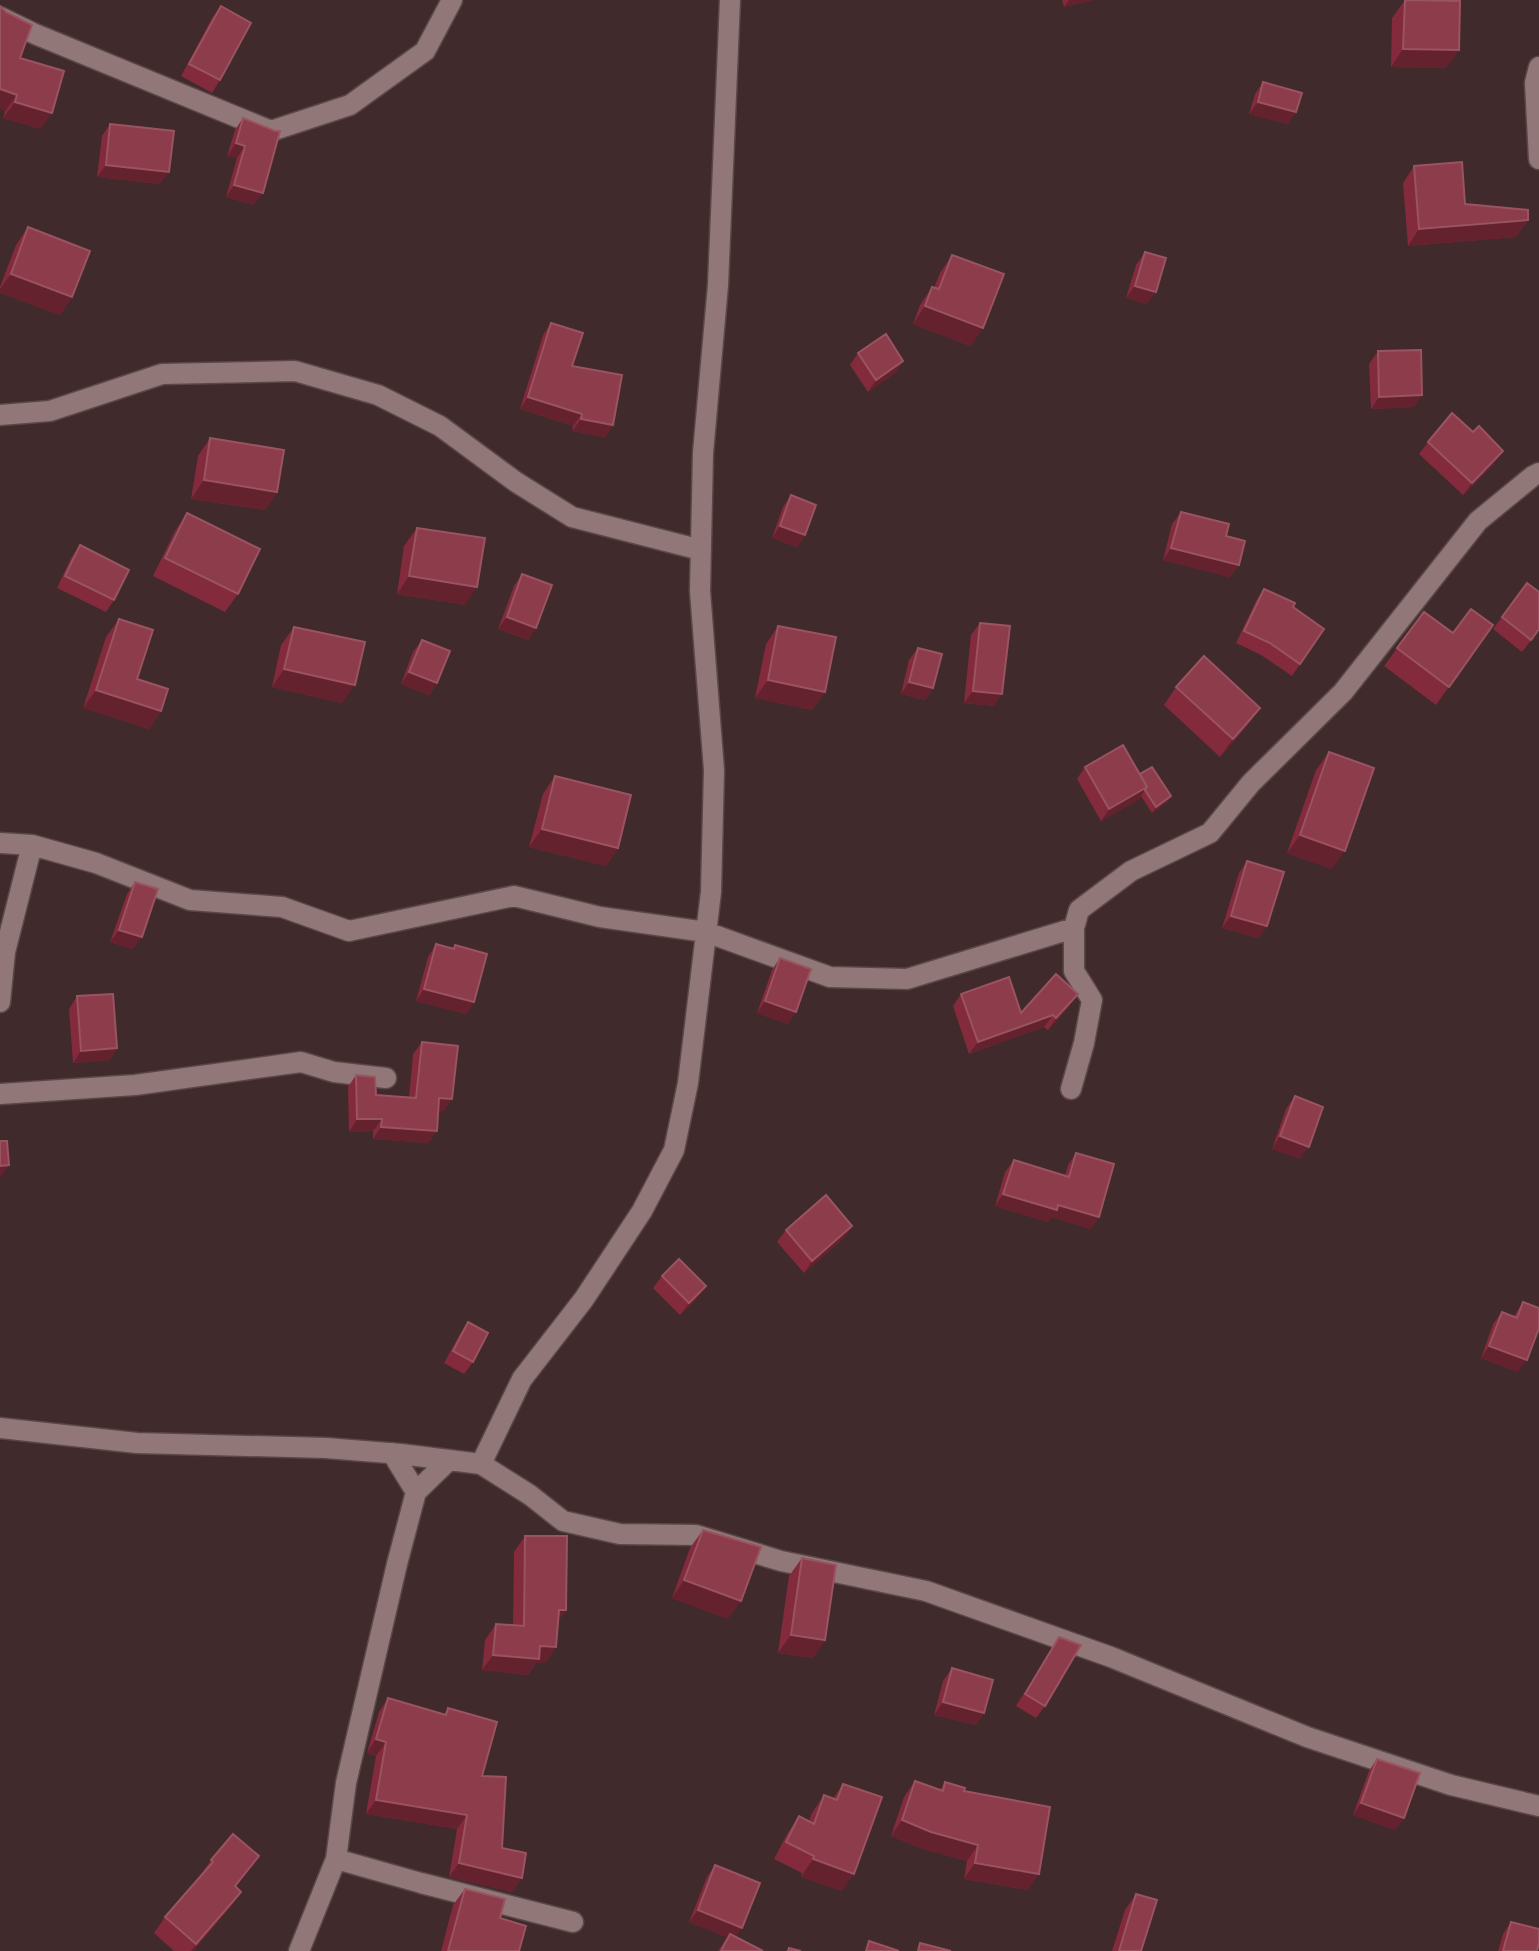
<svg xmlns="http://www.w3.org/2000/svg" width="1539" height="1951" font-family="Figtree,sans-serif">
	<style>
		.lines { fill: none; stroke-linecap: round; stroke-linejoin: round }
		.street-casing { stroke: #5a4849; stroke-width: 23 }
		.street { stroke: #917778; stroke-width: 20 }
		.wall { fill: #832a3c }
		.shaded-wall { fill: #64222f }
		.building { fill: #8d3c4c; stroke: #9a5361; stroke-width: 2 }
	</style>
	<rect width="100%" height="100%" fill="#402a2c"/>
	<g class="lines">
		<defs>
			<path id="street" d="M0,17L35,34L271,131L350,105L425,51L452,0
				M1539,67L1535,83L1539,159
				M0,415L50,411L162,374L295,371L378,395L440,426L516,482L572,517L701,550
				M0,843L32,845L96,863L190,900L282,907L349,931L514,896L600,917L706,932L830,977L907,979L1074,928
				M0,1002L5,952L32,845
				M1071,1089L1084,1043L1092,1000L1074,971V928L1079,910L1131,871L1210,833L1251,783L1343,692L1478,521L1533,476L1539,473
				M0,1094L135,1085L301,1062L334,1072L386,1078
				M0,1428L137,1443L326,1448L401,1454L481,1464L530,1495L563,1521L620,1534L696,1535L781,1561L926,1591L1111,1657L1307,1737L1451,1785L1539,1806
				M392,1453L416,1492
				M481,1464L522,1379L584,1299L642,1211L674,1150L688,1083L711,892L714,770L700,591L703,453L718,285L730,0
				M336,1859L421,1883L573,1922
				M299,1951L336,1859L346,1783L397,1564L416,1492L449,1460"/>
		</defs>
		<use href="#street" class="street-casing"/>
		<use href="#street" class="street"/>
	</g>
	<path class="wall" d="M1062,0H1093L1064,7Z
		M1405,0L1446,68L1391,67L1392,18Z
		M221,6L220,80L212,93L181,76L212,18Z
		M20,58L41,129L3,118Z
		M1263,82L1296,112L1288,124L1249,114L1255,94Z
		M243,118L275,131L254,205L226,197L237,158L227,156L235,130Z
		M110,124L160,184L97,177L102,136Z
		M1414,166L1465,204L1528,220L1516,237L1408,246L1403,183Z
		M28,227L72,297L60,315L0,293V287L16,245Z
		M1145,252L1147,304L1126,298L1136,265Z
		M952,255L983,328L970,346L913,324L920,305L932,287L934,288L940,273Z
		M551,323L572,366L613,425L605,437L572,431L573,426L520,409L543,335Z
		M1378,351L1414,407L1371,409L1369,364Z
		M858,353L903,361L895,373L868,392L850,365Z
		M210,438L277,492L265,510L191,499L198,456Z
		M1428,442L1494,464L1463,495L1419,454Z
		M791,495L805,535L797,547L772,538L783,507Z
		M1181,512L1226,536L1239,565L1230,577L1163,560L1172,524Z
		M187,513L238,594L225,612L153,576L175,531Z
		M417,528L465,605L397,594L404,546Z
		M80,545L114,600L106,612L57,588L71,558Z
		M522,574L536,628L528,640L498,629L514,586Z
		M1527,583L1539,630L1522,652L1493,629Z
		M1264,589L1324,629L1292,676L1261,655L1236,643L1256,601Z
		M1424,612L1453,633L1493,625L1436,705L1384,666Z
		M119,619L137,679L161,711L149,729L83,708L106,637Z
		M980,623L994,706L964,703L971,635Z
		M778,626L825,692L812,710L755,698L766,644Z
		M294,627L342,703L272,687L281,645Z
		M422,640L437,683L429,695L401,684L413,652Z
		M918,648L933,688L925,700L901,694L909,660Z
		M1176,687L1260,708L1247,726L1220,757L1164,705Z
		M1329,752L1332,869L1287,853L1316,770Z
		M1085,767L1140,774L1171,796L1167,802L1152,813L1141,796L1139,799L1101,821L1077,779Z
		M555,776L618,848L606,866L529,847L543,794Z
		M1247,861L1267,926L1258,938L1222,928L1239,873Z
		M135,882L133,949L110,942L127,894Z
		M436,944L453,949L455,945L474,1002L466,1014L416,1001L428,957Z
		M780,958L788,1024L757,1013L772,970Z
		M961,994L1021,1013L1069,1007L1048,1030L1044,1027L969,1054L953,1006Z
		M77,996L117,1048L109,1060L73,1063L69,1009Z
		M422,1042L444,1111H438L437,1131L428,1143L373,1139V1131L349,1132L348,1087L356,1075L376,1095L409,1098L413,1054Z
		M1295,1096L1300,1159L1272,1149L1286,1109Z
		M1076,1153L1091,1229L1051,1217L1048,1222L995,1206L1005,1172L1014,1160L1065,1175L1068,1165Z
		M852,1226L844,1238L804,1273L777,1242L786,1230Z
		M662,1276L706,1286L697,1298L680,1315L653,1288Z
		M1523,1302L1518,1372L1481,1358L1493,1324L1502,1312L1514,1316Z
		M468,1322L473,1362L464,1374L444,1363L460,1334Z
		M703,1530L728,1619L672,1598L690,1548Z
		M525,1536L566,1610L558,1621L556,1647L545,1663H536L528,1675L482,1670L485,1640L496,1624L513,1625L514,1552Z
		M802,1558L825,1640L813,1658L778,1653L789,1576Z
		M1059,1637L1045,1706L1036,1718L1016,1706Z
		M952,1668L984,1713L976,1725L934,1715L943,1681Z
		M388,1698L444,1715L448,1708L482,1776L502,1848L522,1878L512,1892L449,1877L457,1829L366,1814L376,1756L367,1753L379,1712Z
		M1377,1759L1404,1818L1395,1830L1353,1815L1369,1771Z
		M915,1781L940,1790L945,1782L964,1791L1028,1890L964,1879L967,1861L920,1848L891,1836L904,1797Z
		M843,1784L842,1891L801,1877L802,1873L774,1859L787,1834L799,1816L809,1821L812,1813L824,1795L833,1799Z
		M259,1856L236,1887L241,1892L230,1908L193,1951H174L154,1933L165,1917L200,1876L211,1860Z
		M715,1865L742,1928L735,1937L763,1951H718L727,1937L689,1922L707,1877Z
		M465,1889L500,1918L519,1951H441L453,1905Z
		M1136,1894L1141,1951H1112L1125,1910Z
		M1511,1922L1537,1951H1498L1503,1934Z"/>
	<path class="shaded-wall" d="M1069,0H1093L1064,7Z
		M1403,49L1459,50L1446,68L1391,67Z
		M0,89L17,95L5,111L0,109Z
		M15,102L52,113L41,129L3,118Z
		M1258,102L1296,112L1288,124L1249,114Z
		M236,143L245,146L237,158L227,156Z
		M106,165L169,172L160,184L97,177Z
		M234,185L263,193L254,205L226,197Z
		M1528,220L1516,237L1408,246L1419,229Z
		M11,274L72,297L60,315L0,293V289Z
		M1135,286L1156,292L1147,304L1126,298Z
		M925,306L983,328L970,346L913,324Z
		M903,361L895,373L868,392L876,380Z
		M1422,395L1414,407L1371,409L1379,397Z
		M528,397L582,414L573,426L520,409Z
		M581,419L613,425L605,437L572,431Z
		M1503,451L1494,464L1463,495L1472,483Z
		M204,480L277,492L265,510L191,499Z
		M780,526L805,535L797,547L772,538Z
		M1171,548L1239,565L1230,577L1163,560Z
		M409,576L477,587L465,605L397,594Z
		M507,617L536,628L528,640L498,629Z
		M284,669L355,685L342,703L272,687Z
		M409,672L437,683L429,695L401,684Z
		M768,680L825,692L812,710L755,698Z
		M909,682L933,688L925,700L901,694Z
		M96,690L161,711L149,729L83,708Z
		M973,691L1002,694L994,706L964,703Z
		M1260,708L1247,726L1220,757L1233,739Z
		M1147,787L1139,799L1101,821L1109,809Z
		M1171,796L1167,802L1152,813L1156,807Z
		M542,829L618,848L606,866L529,847Z
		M1300,835L1345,851L1332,869L1287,853Z
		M1231,916L1267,926L1258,938L1222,928Z
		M119,930L142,937L133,949L110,942Z
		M424,989L474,1002L466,1014L416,1001Z
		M1078,994L1069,1007L1048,1030L1056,1018Z
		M765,1001L796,1012L788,1024L757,1013Z
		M1053,1015L1044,1027L969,1054L978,1042Z
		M117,1048L109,1060L73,1063L81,1051Z
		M439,1098L452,1099L444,1111L431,1110Z
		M357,1119H382L373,1131L349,1132Z
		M381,1127L437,1131L428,1143L373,1139Z
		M1280,1136L1309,1147L1300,1159L1272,1149Z
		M9,1165L1,1177H0V1166Z
		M1003,1194L1058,1205L1099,1217L1091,1229L1051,1217L1048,1222L995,1206Z
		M852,1226L844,1238L804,1273L812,1261Z
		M706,1286L697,1298L680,1315L689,1303Z
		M1489,1346L1527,1360L1518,1372L1481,1358Z
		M684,1580L741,1601L728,1619L672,1598Z
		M559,1610H566L555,1626Z
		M791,1635L825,1640L813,1658L778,1653Z
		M540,1646L556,1647L545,1663H536L528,1675L482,1670L493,1655Z
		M943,1702L984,1713L976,1725L934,1715Z
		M376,1739L386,1742L376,1756L367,1753Z
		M376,1800L467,1815L457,1829L366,1814Z
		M1361,1803L1404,1818L1395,1830L1353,1815Z
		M902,1820L978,1845L967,1861L920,1848L891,1836Z
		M259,1856L248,1872L223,1902L235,1886Z
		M813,1859L854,1874L842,1891L801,1877Z
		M459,1863L522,1878L512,1892L449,1877Z
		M975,1863L1039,1874L1028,1890L964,1879Z
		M241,1892L230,1908L193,1951H191Z
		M698,1910L742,1928L733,1940L689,1922Z"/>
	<path class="building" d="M1405,0L1460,1L1459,50L1403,49Z
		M0,6L6,12L32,25L20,58L64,71L52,113L15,102L17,95L0,89Z
		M221,6L251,23L220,80L189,64Z
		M1263,82L1302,93L1296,112L1258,102Z
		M243,118L275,131H280L263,193L234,185L245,146L236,143Z
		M110,124L174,131L169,172L106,165Z
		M1462,162L1465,204L1528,210V220L1419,229L1414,166Z
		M28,227L90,251L72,297L11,274Z
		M1145,252L1166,258L1156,292L1135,286Z
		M952,255L1004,274L983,328L925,306L932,287L939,289Z
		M551,323L583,333L572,366L622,375L613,425L581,419L582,414L528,397Z
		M886,334L903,361L876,380L858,353Z
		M1421,350L1422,395L1379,397L1378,351Z
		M1452,413L1473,432L1479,426L1503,451L1472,483L1428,442Z
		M210,438L284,450L277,492L204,480Z
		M791,495L816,505L805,535L780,526Z
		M1181,512L1229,524L1226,536L1245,541L1239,565L1171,548Z
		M187,513L260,549L238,594L165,558Z
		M417,528L485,538L477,587L409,576Z
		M80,545L129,570L114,600L65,576Z
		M522,574L552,585L536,628L507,617Z
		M1527,583L1539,592V629L1531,640L1502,617Z
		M1264,589L1295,603L1293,607L1324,629L1300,664L1270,643L1244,631Z
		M1471,609L1493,625L1449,687L1397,648L1424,612L1453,633Z
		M119,619L153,630L137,679L168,689L161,711L96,690Z
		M980,623L1010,626L1002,694L973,691Z
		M778,626L836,637L825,692L768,680Z
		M294,627L365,642L355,685L284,669Z
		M422,640L450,651L437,683L409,672Z
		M918,648L942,654L933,688L909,682Z
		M1204,656L1260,708L1233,739L1176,687Z
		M1123,745L1147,787L1109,809L1085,767Z
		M1329,752L1374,768L1345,851L1300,835Z
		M1152,767L1171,796L1156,807L1145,790L1147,787L1140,774Z
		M555,776L631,795L618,848L542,829Z
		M1247,861L1284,872L1267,926L1231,916Z
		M135,882L158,889L142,937L119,930Z
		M436,944L454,949L455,945L487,954L474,1002L424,989Z
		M780,958L811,969L796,1012L765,1001Z
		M1056,974L1078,994L1056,1018L1053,1015L978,1042L961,994L1009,977L1021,1013Z
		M113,994L117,1048L81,1051L77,996Z
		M422,1042L458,1046L452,1099L439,1098L437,1131L381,1127L382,1119H357L356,1075L375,1077L376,1095L416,1098Z
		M1295,1096L1323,1107L1309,1147L1280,1136Z
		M0,1141H7L9,1165L0,1166Z
		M1076,1153L1114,1164L1099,1217L1058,1205L1057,1210L1003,1194L1014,1160L1069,1177Z
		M826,1195L852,1226L812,1261L786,1230Z
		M679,1259L706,1286L689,1303L662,1276Z
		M1523,1302L1539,1308V1328L1527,1360L1489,1346L1502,1312L1517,1318Z
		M468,1322L488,1333L473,1362L453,1351Z
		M703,1530L761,1547L741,1601L684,1580Z
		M525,1536H567L566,1610H559L556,1647L540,1646L539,1659L493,1655L496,1624L524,1626Z
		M802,1558L836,1565L825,1640L791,1635Z
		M1059,1637L1081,1645L1045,1706L1025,1694Z
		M952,1668L993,1680L984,1713L943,1702Z
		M388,1698L446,1715L448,1708L497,1722L482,1776L506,1777L502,1848L526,1853L522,1878L459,1863L467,1815L376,1800L386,1742L376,1739Z
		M1377,1759L1420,1773L1404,1818L1361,1803Z
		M915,1781L943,1791L945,1782L965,1788L964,1791L1050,1807L1039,1874L975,1863L978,1845L931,1832L902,1820Z
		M843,1784L882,1797L854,1874L813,1859L814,1856L786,1842L799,1816L814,1824L824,1795L837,1800Z
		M233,1834L259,1856L235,1886L241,1892L196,1944L165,1917L213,1862L211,1860Z
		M715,1865L760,1883L742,1928L698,1910Z
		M465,1889L505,1899L500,1918L526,1926L519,1951H448Z
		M1136,1894L1157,1900L1141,1951H1119Z
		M1511,1922L1539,1929V1943L1537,1951H1503Z
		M730,1934L763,1951H721Z
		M869,1941L899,1951H866Z
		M920,1943L951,1951H918Z
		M789,1948L801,1951H788Z"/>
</svg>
